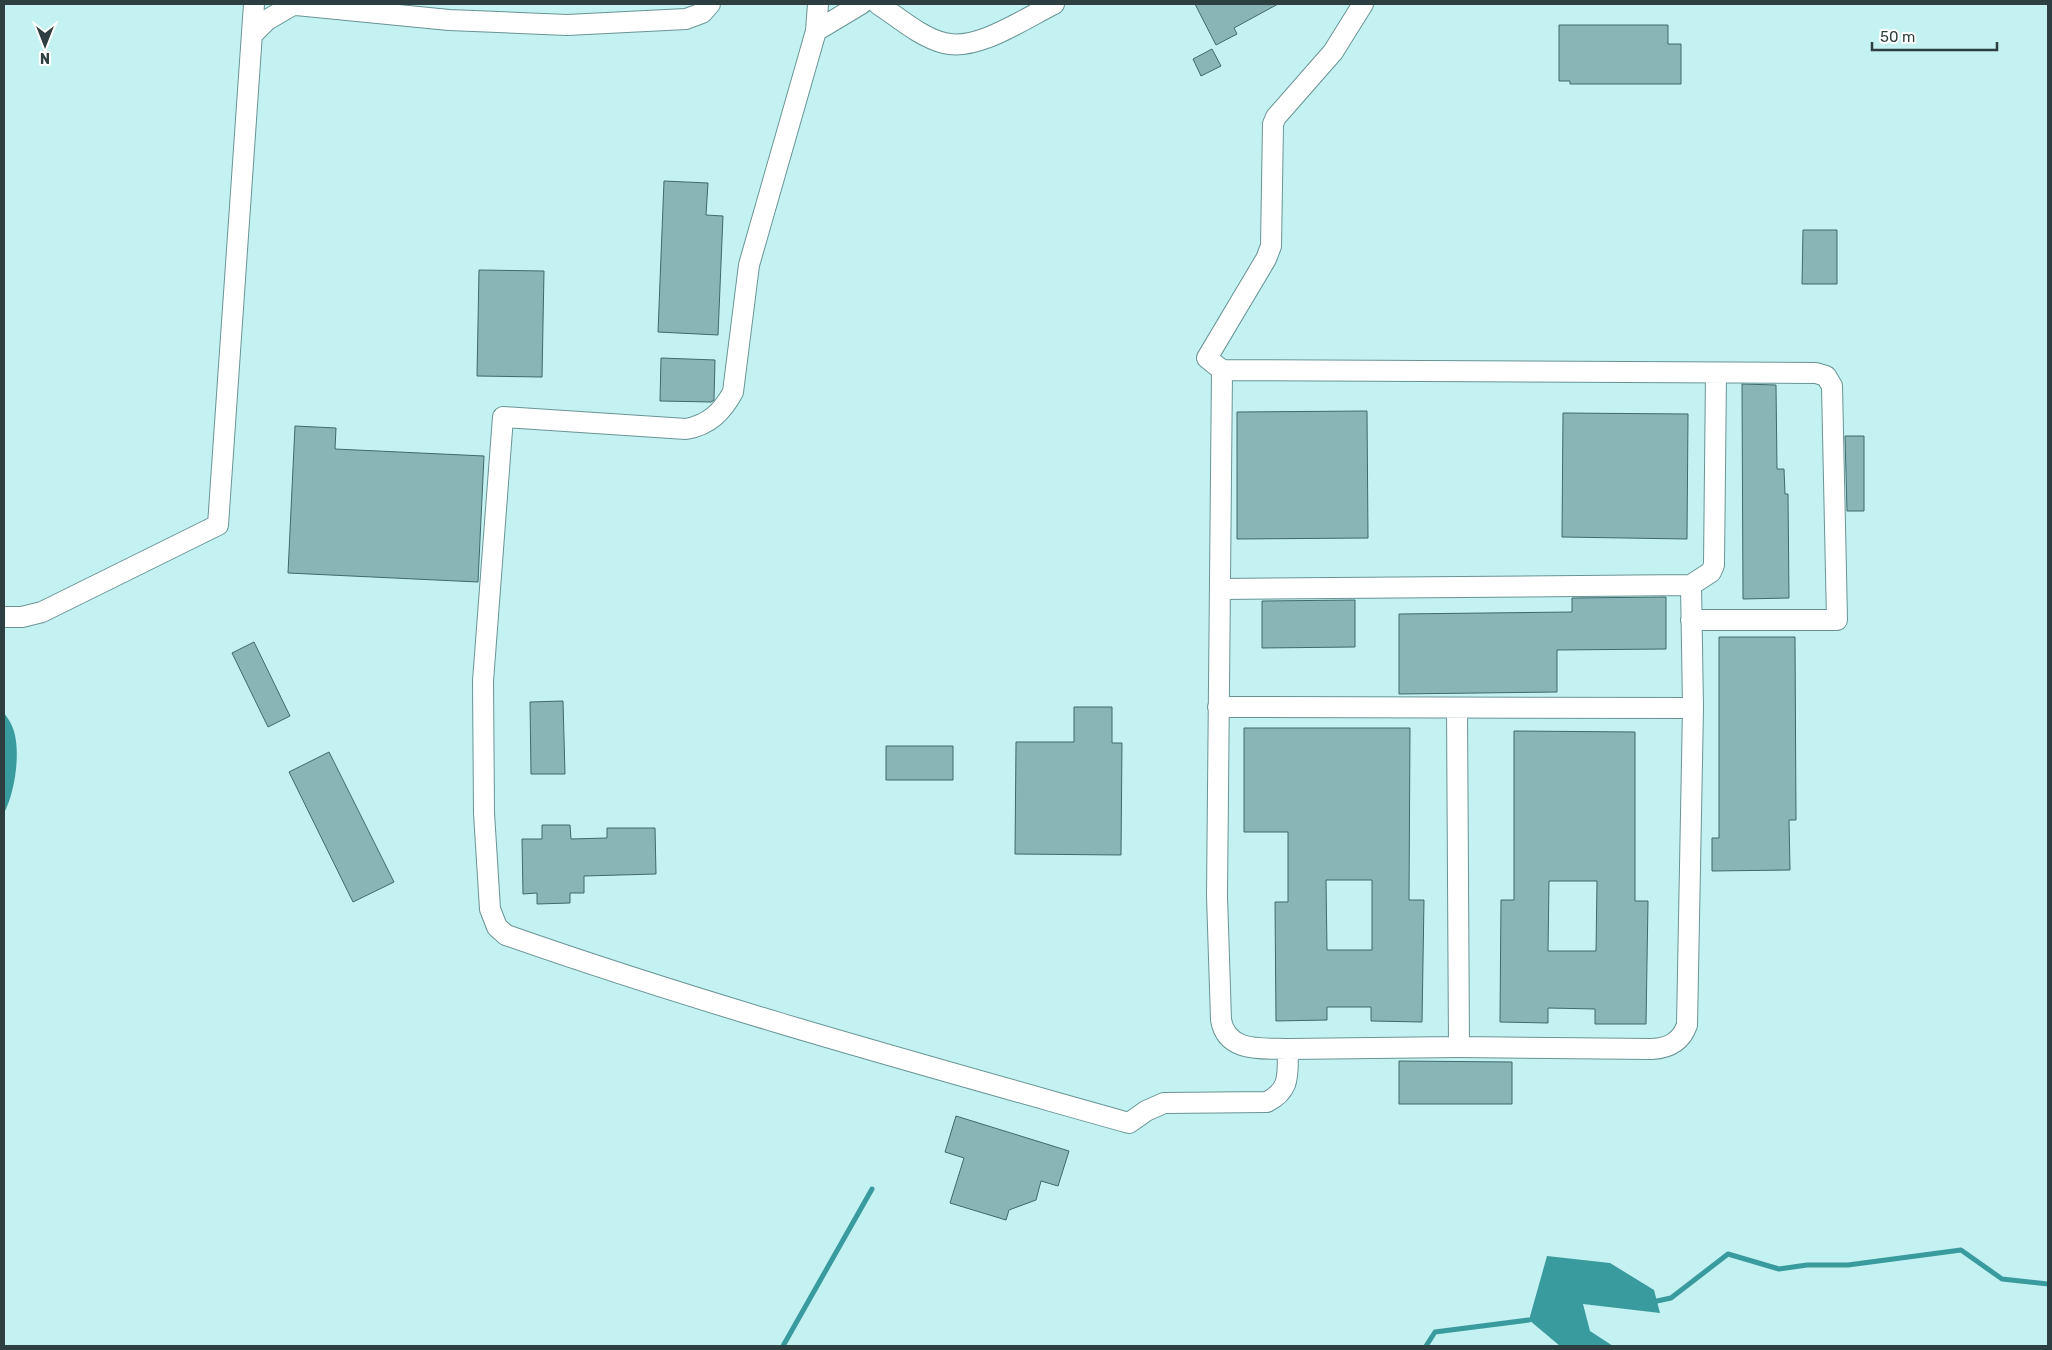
<svg xmlns="http://www.w3.org/2000/svg" width="2052" height="1350" font-family="Rubik,sans-serif">
	<style>
		.water { fill: #399b9e }
		.lines { fill: none; stroke-linecap: round; stroke-linejoin: round }
		.stream { stroke: #399b9e; stroke-width: 5 }
		.building { fill: #89b5b6; stroke: #406a6b; fill-rule: evenodd }
		.minor-casing { stroke: #699495; stroke-width: 22 }
		.minor { stroke: #fff; stroke-width: 20 }
	</style>
	<rect width="100%" height="100%" fill="#c4f1f2"/>
	<path class="water" d="M4,713C7,717 10,721 12,726C22,748 15,793 4,813Z
		M1547,1256L1610,1263L1654,1290L1660,1313L1583,1304L1590,1331L1613,1346H1560L1529,1320Z"/>
	<g class="lines">
		<path class="stream" d="M1657,1301L1671,1298L1728,1254L1779,1269L1807,1265H1848L1961,1250L2002,1279L2048,1284
			M783,1346L872,1189
			M1426,1346L1435,1332L1529,1320"/>
	</g>
	<path class="building" d="M1195,4H1278L1234,28L1237,34L1216,45Z
		M1559,25H1668V44H1681V84H1570V81H1559Z
		M1212,49L1221,66L1201,76L1193,59Z
		M664,181L708,183L706,215L723,216L718,335L658,332Z
		M1803,230H1837V284H1802Z
		M479,270L544,271L542,377L477,376Z
		M661,358L715,360L714,400L711,402L660,401Z
		M1742,384L1776,385L1777,469H1784L1785,494H1788L1789,598L1743,599Z
		M1367,411L1368,538L1237,539V412Z
		M1563,413L1688,414L1687,539L1562,537Z
		M295,426L336,428L335,449L484,456L478,582L288,573Z
		M1845,436H1864V511H1847Z
		M1666,597V649L1557,650V692L1399,694V614L1572,612V598Z
		M1355,600V647L1262,648V601Z
		M1719,637H1795L1796,820H1789L1790,870L1712,871V838H1719Z
		M254,642L290,716L268,727L232,653Z
		M563,701L565,774H531L530,702Z
		M1074,707H1112V743H1122L1121,855L1015,854L1016,742H1074Z
		M1244,728H1410L1409,900H1424L1422,1022L1371,1021V1007H1327V1020L1276,1021L1275,902H1288V832H1244ZM1326,880H1372V950H1327Z
		M1514,731L1635,732V901H1648L1646,1024H1595V1009L1548,1008V1023L1500,1022L1501,900H1514ZM1549,881H1597L1596,951H1548Z
		M886,746H953V780H886Z
		M329,752L394,882L353,902L289,772Z
		M542,825H570L571,839L607,838V828H655L656,874L584,876V893H570V903L537,904V893L523,894L522,839H542Z
		M1399,1061L1512,1062V1104H1399Z
		M956,1116L1069,1151L1058,1186L1041,1181L1036,1200L1009,1210L1006,1220L950,1203L964,1158L945,1152Z"/>
	<g class="lines">
		<defs>
			<path id="minor" d="M286,4L449,20L567,25L686,19L702,13L710,4
				M818,4L816,31L749,265L733,392C722,412 709,425 686,429L503,417L483,681L484,813L490,909L497,927L506,935C711,1007 920,1064 1129,1123L1146,1111L1164,1103L1267,1102C1292,1089 1287,1073 1288,1049L1459,1047L1652,1049C1669,1048 1681,1042 1687,1025L1693,708L1691,585L1220,589
				M878,4C898,17 920,37 944,43C977,52 1025,18 1054,4
				M816,31L861,4
				M253,34L267,20L291,6
				M1222,370L1816,373L1826,376L1832,386L1837,620H1691
				M1691,585L1711,572L1714,565L1716,374
				M4,617H22L42,612L218,525L254,4
				M1218,707L1693,708
				M1457,708L1459,1047
				M1288,1049C1262,1048 1227,1053 1221,1020L1217,896L1222,370L1207,358L1266,259L1271,246L1273,124L1276,117L1333,52L1363,4"/>
		</defs>
		<use href="#minor" class="minor-casing"/>
		<use href="#minor" class="minor"/>
	</g>
	<rect width="2052" height="1350" fill="none" stroke="#2d3f40" stroke-width="10"/>
	<g transform="translate(45 45) rotate(180)" stroke="#ffffff" stroke-width="4" paint-order="stroke">
	<path d="M0-4L9 19L0 12L-9 19Z" fill="#2d3f40"/>
	<text y="-8" font-size="14" font-weight="bold" text-anchor="middle" fill="#2d3f40">N</text>
	</g>
	<path d="M1872 42v8h125v-8" fill="none" stroke="#2d3f40" stroke-width="2.5"/>
	<text x="1880" y="42" font-size="15" fill="#2d3f40" stroke="#ffffff" stroke-width="4" paint-order="stroke">50 m</text>
</svg>
